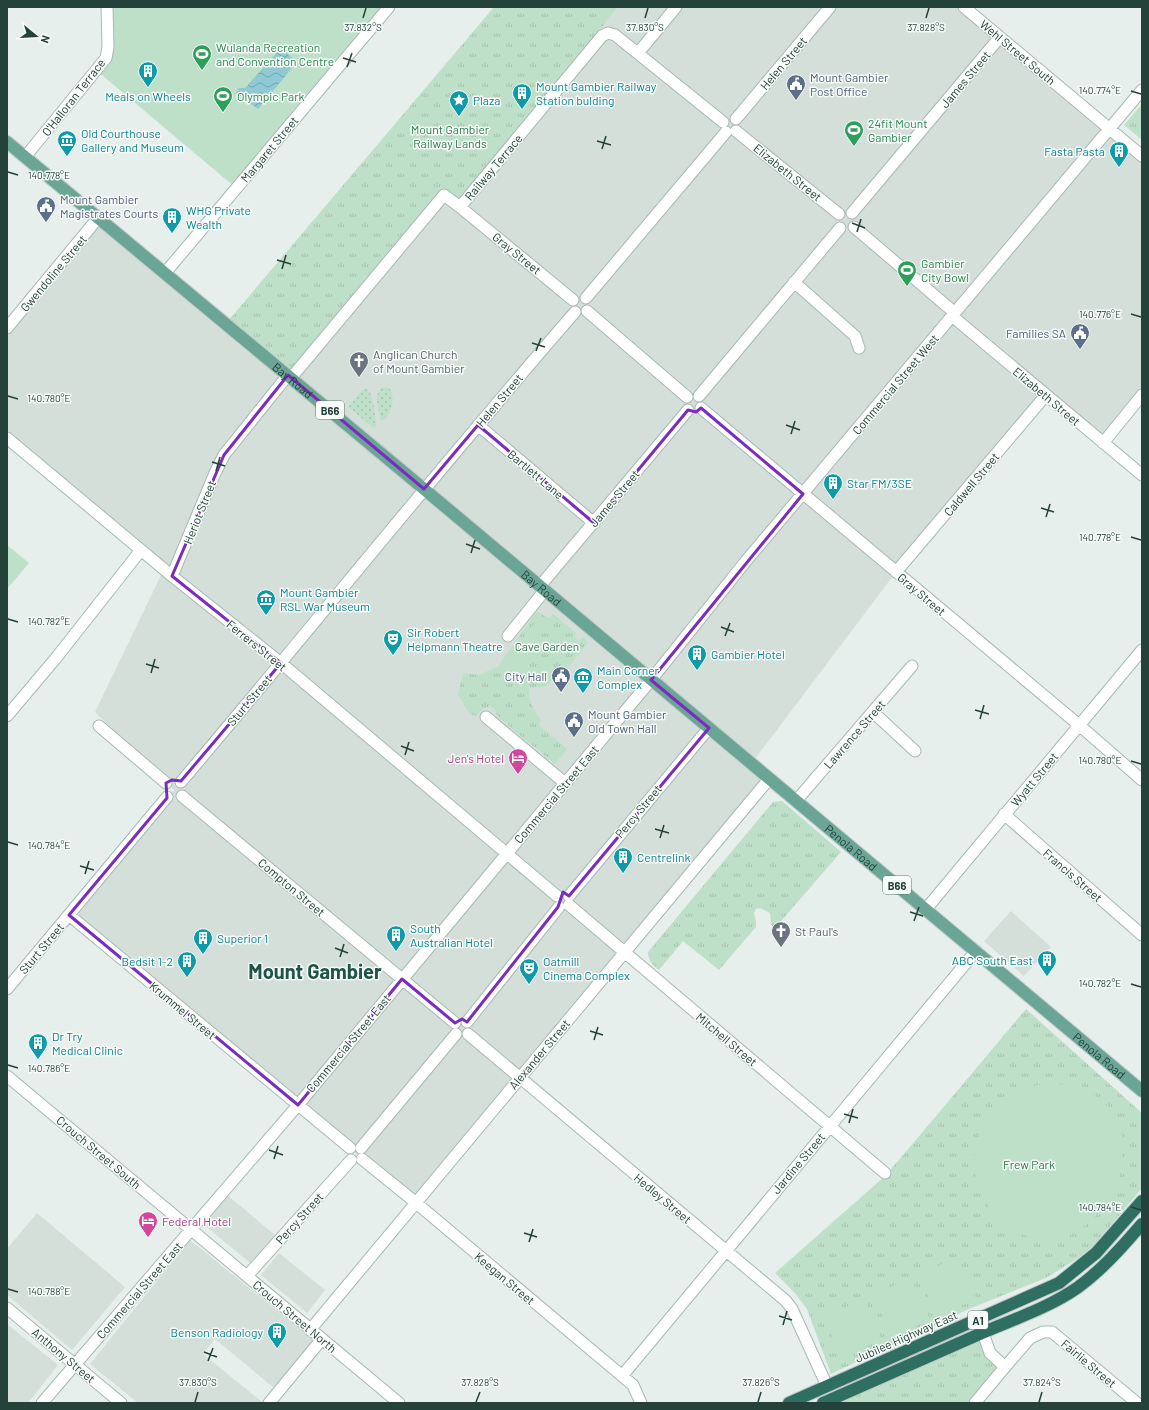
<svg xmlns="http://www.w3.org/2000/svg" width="1149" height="1410" font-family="Barlow,sans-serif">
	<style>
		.built { fill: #d4dfda }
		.grass { fill: url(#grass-dots) }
		.park { fill: url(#park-tufts) }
		.garden { fill: #bfe0c8 }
		.water { fill: url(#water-waves) }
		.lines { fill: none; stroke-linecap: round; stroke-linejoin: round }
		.minor-casing { stroke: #a8b8b2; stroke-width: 13 }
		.major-casing { stroke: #c2cac8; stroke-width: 14 }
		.highway-casing { stroke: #c2cac8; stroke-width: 14 }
		.minor { stroke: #fff; stroke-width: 11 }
		.major { stroke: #6aa596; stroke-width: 12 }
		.highway { stroke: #2f6f62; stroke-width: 12 }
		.marked { fill: none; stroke: #7b2cbf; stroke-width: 3; stroke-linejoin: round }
		.ticks { fill: none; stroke: #24423a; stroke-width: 1.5 }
		.labels { text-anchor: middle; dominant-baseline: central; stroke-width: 3; stroke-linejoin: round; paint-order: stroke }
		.shield { fill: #f7fbf9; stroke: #637a73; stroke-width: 1 }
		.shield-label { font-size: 11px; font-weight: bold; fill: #24423a }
		.leisure-label { font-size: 12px; fill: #27864d; stroke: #f7fbf9; text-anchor: start }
		.street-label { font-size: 12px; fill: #24423a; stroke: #f7fbf9 }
		.service-label { font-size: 12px; fill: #4e5e75; stroke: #f7fbf9; text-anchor: start }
		.culture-label { font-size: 12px; fill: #0d838f; stroke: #f7fbf9; text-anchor: start }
		.park-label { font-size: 12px; fill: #2d7a4b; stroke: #f7fbf9 }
		.worship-label { font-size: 12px; fill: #5b616d; stroke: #f7fbf9; text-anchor: start }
		.hotel-label { font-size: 12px; fill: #b23c85; stroke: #f7fbf9; text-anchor: end }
		.town-label { font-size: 20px; font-weight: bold; fill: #1f5548; stroke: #f7fbf9 }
		.ticks-label { font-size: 10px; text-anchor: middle; fill: #24423a; stroke: #f7fbf9; stroke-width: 3; stroke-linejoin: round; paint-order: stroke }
	</style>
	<defs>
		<pattern id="grass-dots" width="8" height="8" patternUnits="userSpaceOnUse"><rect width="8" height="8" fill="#bfe0c8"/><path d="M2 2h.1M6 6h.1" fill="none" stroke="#a4c1ad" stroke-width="1.8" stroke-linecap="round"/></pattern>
		<pattern id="park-tufts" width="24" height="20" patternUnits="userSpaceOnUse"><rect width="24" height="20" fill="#bfe0c8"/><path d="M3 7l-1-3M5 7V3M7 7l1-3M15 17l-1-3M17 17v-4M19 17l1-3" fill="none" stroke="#a4c1ad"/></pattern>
		<pattern id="water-waves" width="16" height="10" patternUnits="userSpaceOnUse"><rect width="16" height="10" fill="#8ec9d4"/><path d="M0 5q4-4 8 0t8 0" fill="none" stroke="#74a5ad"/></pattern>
	</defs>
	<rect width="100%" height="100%" fill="#e6efeb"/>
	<path class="built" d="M618,7H964L1142,156V395L1103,443L1046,395L896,572L752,763L769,779L415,1202L69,915L174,790L95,712L164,569L7,438V329L98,218L281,369L444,191L460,203Z
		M1011,911L1051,947L1024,976L984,941Z
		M226,1194L275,1235L250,1263L203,1224Z
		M37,1213L125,1287L72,1350L7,1295V1249Z
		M190,1240L313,1340L274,1388L215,1339L203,1354L262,1402L261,1403H138L90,1364Z
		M279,1253L325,1290L307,1313L261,1275Z
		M7,1324L58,1365L28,1403H7Z"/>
	<path class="grass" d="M382,387L389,388C397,397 391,415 382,421L380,419C379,407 373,397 382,387Z
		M367,389C375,397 374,412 376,422V426L374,428L348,407L362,390Z"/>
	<path class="park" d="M494,7H618L460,203L444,191L291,374L228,321Z
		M1142,104V140L1124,125Z
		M537,611L546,617H550L553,613L577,634L575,636L576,639L580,640L584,637L588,643L566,670L555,675L546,687H529C528,699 534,711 541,720L539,725L567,749L555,764L499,718L494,709L490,706L483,709L475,716L469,713L458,695L463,673L479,675L498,666Z
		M782,801L841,852L775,928L771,925L770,913L760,908L756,909L754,913L756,922V927L719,970L683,941L659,970C652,964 648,961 648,952L773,802Z
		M1026,1009L1142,1113V1188L1095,1244L1080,1257L1046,1278L969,1309L831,1374L807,1309L795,1293L775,1273L884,1177L910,1147Z
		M981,1338L1000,1366L970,1403H836Z"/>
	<path class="garden" d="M107,7H389L236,188L96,70L106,58Z
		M7,545L29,563L7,589Z
		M541,616L543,618C537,629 528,640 524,652C523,657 527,661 524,670L514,676L503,663Z
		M1048,1083L1076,1086L1095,1095L1116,1114L1123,1140L1122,1169L1111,1198L1089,1223L1065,1238L1036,1240L1014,1231L993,1213L985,1202L975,1176L974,1156L981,1129L1002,1102L1026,1088Z
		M958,1257L976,1299L936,1316L919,1274Z
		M911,1278L930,1320L891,1337L873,1295Z
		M864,1299L881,1340L841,1357L823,1317Z"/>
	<path class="water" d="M281,48L299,64L292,68L258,109L236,93L239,88H245Z"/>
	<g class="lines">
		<defs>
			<path id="minor" d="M964,7L1142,156
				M638,53L676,7
				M736,119L830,7
				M736,131L839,214
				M25,157L106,58L108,47L107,7
				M460,207L573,300
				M852,213L1000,37
				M854,227L955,313
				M165,273L389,7
				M794,282L855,336L859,348
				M586,298L726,132
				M587,311L687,397
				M952,316L1142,475
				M7,328L98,218
				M291,378L444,195L460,207L602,36L608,33L615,35L723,122
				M699,396L840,228
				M701,408L1079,725L1142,780
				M478,425L594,523
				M7,438L172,576L281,663L557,896
				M1103,443L1142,395
				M896,572L1046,395
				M172,576L215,473L224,455L288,375
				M540,586L688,410
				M508,636L545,590
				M873,712L915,751
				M7,716L56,658L141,550
				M486,717L565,783
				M99,726L166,783
				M181,782C313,626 441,466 575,312
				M182,796L455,1023
				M796,801L912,666
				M1004,814L1142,935
				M569,896L709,728
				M569,905L885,1173
				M926,909L1142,650
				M69,915L350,1148
				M7,989L167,797
				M467,1022L559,907
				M468,1034L786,1301L792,1309L827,1386
				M7,1076L399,1403
				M361,1148L456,1034
				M362,1159L415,1202L633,1385L641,1403
				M247,1276L351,1160
				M7,1308L121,1403
				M310,1330L769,779
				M1005,1367L1030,1338L1043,1332H1052L1137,1403
				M622,1376L976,951
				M42,1403L298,1105L651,680L746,561L1142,90
				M269,1403L322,1339
				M975,1403L1005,1367L990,1353L983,1333"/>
			<g id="major">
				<path id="s1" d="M7,142L424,489L1142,1091"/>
			</g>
			<path id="highway" d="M789,1403L1059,1283L1096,1253L1142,1201
				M823,1403C876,1380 929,1356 982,1333C1014,1319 1048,1308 1077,1288C1102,1270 1122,1247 1142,1224"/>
		</defs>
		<use href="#minor" class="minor-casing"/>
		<use href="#major" class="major-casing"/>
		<use href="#highway" class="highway-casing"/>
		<use href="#minor" class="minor"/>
		<use href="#major" class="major"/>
		<use href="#highway" class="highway"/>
	</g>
	<path class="marked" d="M288,375L424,489L478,425L594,523L688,410L696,412L701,408L803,494L651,680L709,728L569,896L563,892L558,907L467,1022L462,1019L455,1023L402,979L298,1105L69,915L167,798L166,783L172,780L181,781L281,663L172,576L224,455Z"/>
	<path class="ticks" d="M363,18L366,8M645,18L648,8M926,18L929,8M343,58L356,62M347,67L352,53M1131,91L1141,94M597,141L611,145M602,149L606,136M8,172L18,175M852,223L865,228M857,232L861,219M277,260L291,264M282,269L286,255M1131,314L1141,317M532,343L545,347M536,351L541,338M8,396L18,399M786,425L800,430M791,434L795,421M212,462L225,466M216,471L220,457M1041,508L1054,512M1046,517L1050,504M1131,537L1141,540M466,544L480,549M471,553L475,540M8,619L18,622M721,627L734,632M725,636L730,623M146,664L159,668M151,673L155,659M975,710L989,714M980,719L984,705M401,746L414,751M405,755L409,742M1131,761L1141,764M655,829L669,833M660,838L664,825M8,842L18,845M80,866L94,870M85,874L89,861M910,912L923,916M914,921L919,907M335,948L348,953M340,957L344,944M1131,984L1141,987M590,1031L603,1035M594,1040L598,1027M8,1065L18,1068M844,1114L858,1118M849,1123L853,1109M269,1150L283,1155M274,1159L278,1146M1131,1207L1141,1210M524,1233L537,1237M529,1242L533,1229M8,1289L18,1292M779,1316L792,1320M783,1325L787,1311M204,1352L217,1357M208,1361L213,1348M195,1402L198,1392M476,1402L480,1392M758,1402L761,1392M1039,1402L1042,1392"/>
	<defs>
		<symbol id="stadium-pin" viewBox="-11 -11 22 30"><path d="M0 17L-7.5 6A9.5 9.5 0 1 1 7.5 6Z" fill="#2e9e5b" stroke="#f7fbf9"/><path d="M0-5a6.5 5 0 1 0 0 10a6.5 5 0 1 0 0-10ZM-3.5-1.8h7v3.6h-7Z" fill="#fff"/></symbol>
		<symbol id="building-pin" viewBox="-11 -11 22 30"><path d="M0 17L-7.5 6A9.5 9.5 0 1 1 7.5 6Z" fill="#0f9aa8" stroke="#f7fbf9"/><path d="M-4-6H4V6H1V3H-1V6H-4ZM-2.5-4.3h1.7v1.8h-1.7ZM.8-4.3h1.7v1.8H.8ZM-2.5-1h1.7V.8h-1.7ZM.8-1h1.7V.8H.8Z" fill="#fff"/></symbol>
		<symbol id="civic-pin" viewBox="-11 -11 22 30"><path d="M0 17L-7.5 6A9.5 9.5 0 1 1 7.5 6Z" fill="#5c6f8a" stroke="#f7fbf9"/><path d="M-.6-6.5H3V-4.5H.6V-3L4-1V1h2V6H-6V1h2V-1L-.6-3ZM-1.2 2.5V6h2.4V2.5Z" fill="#fff"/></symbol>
		<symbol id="sight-pin" viewBox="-11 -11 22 30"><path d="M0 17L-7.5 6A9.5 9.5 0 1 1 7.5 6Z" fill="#0f9aa8" stroke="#f7fbf9"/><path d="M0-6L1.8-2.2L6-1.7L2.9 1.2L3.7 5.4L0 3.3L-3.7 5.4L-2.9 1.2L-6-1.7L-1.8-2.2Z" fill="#fff"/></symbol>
		<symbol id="museum-pin" viewBox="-11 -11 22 30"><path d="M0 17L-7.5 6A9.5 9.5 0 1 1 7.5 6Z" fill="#0f9aa8" stroke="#f7fbf9"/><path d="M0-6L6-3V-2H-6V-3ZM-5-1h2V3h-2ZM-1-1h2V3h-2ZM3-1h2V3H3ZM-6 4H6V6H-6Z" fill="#fff"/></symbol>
		<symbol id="church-pin" viewBox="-11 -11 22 30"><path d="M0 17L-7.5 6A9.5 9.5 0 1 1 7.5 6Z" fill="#6b7280" stroke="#f7fbf9"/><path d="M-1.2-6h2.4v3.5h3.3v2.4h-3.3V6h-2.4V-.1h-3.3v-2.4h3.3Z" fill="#fff"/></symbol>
		<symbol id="theatre-pin" viewBox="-11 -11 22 30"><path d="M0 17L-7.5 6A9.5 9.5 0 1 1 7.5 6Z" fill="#0f9aa8" stroke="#f7fbf9"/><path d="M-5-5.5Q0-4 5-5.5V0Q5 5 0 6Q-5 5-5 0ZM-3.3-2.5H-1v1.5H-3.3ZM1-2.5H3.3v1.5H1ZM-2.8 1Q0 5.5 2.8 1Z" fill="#fff"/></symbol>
		<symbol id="hotel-pin" viewBox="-11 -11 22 30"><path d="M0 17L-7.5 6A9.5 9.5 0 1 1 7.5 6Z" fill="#d1479c" stroke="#f7fbf9"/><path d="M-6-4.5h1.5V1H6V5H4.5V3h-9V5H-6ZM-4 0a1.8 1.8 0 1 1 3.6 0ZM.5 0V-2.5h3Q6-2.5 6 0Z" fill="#fff"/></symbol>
	</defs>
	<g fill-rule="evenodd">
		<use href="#stadium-pin" x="191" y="43" width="22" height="30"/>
		<use href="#building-pin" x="137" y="60" width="22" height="30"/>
		<use href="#civic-pin" x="785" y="73" width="22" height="30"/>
		<use href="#building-pin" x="511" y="82" width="22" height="30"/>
		<use href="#stadium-pin" x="212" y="85" width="22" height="30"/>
		<use href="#sight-pin" x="448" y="89" width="22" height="30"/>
		<use href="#stadium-pin" x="843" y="119" width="22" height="30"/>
		<use href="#museum-pin" x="56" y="129" width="22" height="30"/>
		<use href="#building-pin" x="1108" y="140" width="22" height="30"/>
		<use href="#civic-pin" x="35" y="195" width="22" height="30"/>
		<use href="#building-pin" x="161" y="206" width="22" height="30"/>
		<use href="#stadium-pin" x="896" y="259" width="22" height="30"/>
		<use href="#civic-pin" x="1069" y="322" width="22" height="30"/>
		<use href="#church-pin" x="348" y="350" width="22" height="30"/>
		<use href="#building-pin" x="822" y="472" width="22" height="30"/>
		<use href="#museum-pin" x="255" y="588" width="22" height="30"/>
		<use href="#theatre-pin" x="382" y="628" width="22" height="30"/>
		<use href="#building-pin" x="686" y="643" width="22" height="30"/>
		<use href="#civic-pin" x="550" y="665" width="22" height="30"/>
		<use href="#museum-pin" x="572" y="666" width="22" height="30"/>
		<use href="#civic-pin" x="563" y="710" width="22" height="30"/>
		<use href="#hotel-pin" x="507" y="747" width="22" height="30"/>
		<use href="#building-pin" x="612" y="846" width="22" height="30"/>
		<use href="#church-pin" x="770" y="920" width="22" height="30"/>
		<use href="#building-pin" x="385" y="924" width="22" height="30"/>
		<use href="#building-pin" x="192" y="927" width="22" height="30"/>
		<use href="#building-pin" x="1036" y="949" width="22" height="30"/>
		<use href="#building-pin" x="176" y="950" width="22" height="30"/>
		<use href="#theatre-pin" x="518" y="957" width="22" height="30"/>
		<use href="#building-pin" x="27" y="1032" width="22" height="30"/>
		<use href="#hotel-pin" x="137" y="1210" width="22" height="30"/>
		<use href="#building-pin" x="266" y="1321" width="22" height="30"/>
	</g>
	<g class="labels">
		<g class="shield">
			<rect x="316" y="401" width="28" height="18" rx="3"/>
			<rect x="883" y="876" width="28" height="18" rx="3"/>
			<rect x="968" y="1311" width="20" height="18" rx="3"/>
		</g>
		<g class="shield-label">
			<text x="330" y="410">B66</text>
			<text x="897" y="885">B66</text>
			<text x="978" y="1320">A1</text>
		</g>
		<g class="leisure-label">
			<text x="216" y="47">Wulanda Recreation<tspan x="216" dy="14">and Convention Centre</tspan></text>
			<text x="237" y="96">Olympic Park</text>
			<text x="868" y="123">24fit Mount<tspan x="868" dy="14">Gambier</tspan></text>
			<text x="921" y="263">Gambier<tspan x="921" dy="14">City Bowl</tspan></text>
		</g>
		<g class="street-label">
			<text transform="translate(1018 52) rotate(40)">Wehl Street South</text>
			<text transform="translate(783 63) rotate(-50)">Helen Street</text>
			<text transform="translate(965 79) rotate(-50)">James Street</text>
			<text transform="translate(73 97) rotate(-52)">O'Halloran Terrace</text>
			<text transform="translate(269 149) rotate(-50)">Margaret Street</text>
			<text transform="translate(493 167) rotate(-50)">Railway Terrace</text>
			<text transform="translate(788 172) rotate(39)">Elizabeth Street</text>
			<text transform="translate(517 253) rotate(39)">Gray Street</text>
			<text transform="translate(53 273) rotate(-50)">Gwendoline Street</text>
			<text stroke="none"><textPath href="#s1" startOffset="372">Bay Road</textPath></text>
			<text transform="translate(895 384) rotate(-50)">Commercial Street West</text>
			<text transform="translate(1047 396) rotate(40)">Elizabeth Street</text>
			<text transform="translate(499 400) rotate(-50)">Helen Street</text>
			<text transform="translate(536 474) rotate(40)">Bartlett Lane</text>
			<text transform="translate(971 484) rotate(-50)">Caldwell Street</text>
			<text transform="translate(614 498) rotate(-50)">James Street</text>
			<text transform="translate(199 512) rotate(-68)">Heriot Street</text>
			<text stroke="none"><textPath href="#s1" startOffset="696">Bay Road</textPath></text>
			<text transform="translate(922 594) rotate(40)">Gray Street</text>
			<text transform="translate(257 645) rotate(39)">Ferrers Street</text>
			<text transform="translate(249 700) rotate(-50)">Sturt Street</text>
			<text transform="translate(854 734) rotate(-49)">Lawrence Street</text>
			<text transform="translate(1034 779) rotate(-50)">Wyatt Street</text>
			<text transform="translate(556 794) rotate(-50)">Commercial Street East</text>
			<text transform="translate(638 811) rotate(-50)">Percy Street</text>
			<text stroke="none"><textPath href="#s1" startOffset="1100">Penola Road</textPath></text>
			<text transform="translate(1073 875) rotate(41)">Francis Street</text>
			<text transform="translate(292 887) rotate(40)">Compton Street</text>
			<text transform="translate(41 948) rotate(-50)">Sturt Street</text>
			<text transform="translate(183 1010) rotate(40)">Krummel Street</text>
			<text transform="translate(727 1039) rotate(40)">Mitchell Street</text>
			<text transform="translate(348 1043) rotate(-50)">Commercial Street East</text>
			<text transform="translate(539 1054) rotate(-50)">Alexander Street</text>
			<text stroke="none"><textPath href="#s1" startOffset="1424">Penola Road</textPath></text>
			<text transform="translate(99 1152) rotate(40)">Crouch Street South</text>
			<text transform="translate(798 1163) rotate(-50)">Jardine Street</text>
			<text transform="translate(663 1198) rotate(40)">Hedley Street</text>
			<text transform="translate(299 1218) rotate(-48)">Percy Street</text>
			<text transform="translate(505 1278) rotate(40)">Keegan Street</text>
			<text transform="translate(139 1290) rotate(-49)">Commercial Street East</text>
			<text transform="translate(295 1316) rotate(40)">Crouch Street North</text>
			<text transform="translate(906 1336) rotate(-24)">Jubilee Highway East</text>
			<text transform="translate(64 1355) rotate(40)">Anthony Street</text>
			<text transform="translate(1089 1363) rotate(40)">Fairlie Street</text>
		</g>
		<g class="service-label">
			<text x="810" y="77">Mount Gambier<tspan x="810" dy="14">Post Office</tspan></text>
			<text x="60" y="199">Mount Gambier<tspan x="60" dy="14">Magistrates Courts</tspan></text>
			<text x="1066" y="333" text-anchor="end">Families SA</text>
			<text x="547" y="676" text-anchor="end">City Hall</text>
			<text x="588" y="714">Mount Gambier<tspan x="588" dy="14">Old Town Hall</tspan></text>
		</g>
		<g class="culture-label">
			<text x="536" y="86">Mount Gambier Railway<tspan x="536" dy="14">Station bulding</tspan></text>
			<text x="148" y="96" text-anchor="middle">Meals on Wheels</text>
			<text x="473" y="100">Plaza</text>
			<text x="81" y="133">Old Courthouse<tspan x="81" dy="14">Gallery and Museum</tspan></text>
			<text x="1105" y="151" text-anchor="end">Fasta Pasta</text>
			<text x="186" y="210">WHG Private<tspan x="186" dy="14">Wealth</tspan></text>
			<text x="847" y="483">Star FM/3SE</text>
			<text x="280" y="592">Mount Gambier<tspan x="280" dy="14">RSL War Museum</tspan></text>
			<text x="407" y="632">Sir Robert<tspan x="407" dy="14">Helpmann Theatre</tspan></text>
			<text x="711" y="654">Gambier Hotel</text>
			<text x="597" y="670">Main Corner<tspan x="597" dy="14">Complex</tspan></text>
			<text x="637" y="857">Centrelink</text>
			<text x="410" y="928">South<tspan x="410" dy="14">Australian Hotel</tspan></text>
			<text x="217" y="938">Superior 1</text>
			<text x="1033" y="960" text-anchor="end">ABC South East</text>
			<text x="173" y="961" text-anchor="end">Bedsit 1-2</text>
			<text x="543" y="961">Oatmill<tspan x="543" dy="14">Cinema Complex</tspan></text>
			<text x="52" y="1036">Dr Try<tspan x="52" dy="14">Medical Clinic</tspan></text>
			<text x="263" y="1332" text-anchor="end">Benson Radiology</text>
		</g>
		<g class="park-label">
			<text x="450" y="129">Mount Gambier<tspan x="450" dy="14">Railway Lands</tspan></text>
			<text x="547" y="646">Cave Garden</text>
			<text x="1029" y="1164">Frew Park</text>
		</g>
		<g class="worship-label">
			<text x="373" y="354">Anglican Church<tspan x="373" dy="14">of Mount Gambier</tspan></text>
			<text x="795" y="931">St Paul's</text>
		</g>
		<g class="hotel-label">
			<text x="504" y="758">Jen's Hotel</text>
			<text x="162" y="1221" text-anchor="start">Federal Hotel</text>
		</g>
		<g class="town-label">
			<text x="315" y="971">Mount Gambier</text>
		</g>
	</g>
	<g class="ticks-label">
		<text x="363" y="31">37.832°S</text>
		<text x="645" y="31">37.830°S</text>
		<text x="926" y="31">37.828°S</text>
		<text x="1100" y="94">140.774°E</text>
		<text x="49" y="179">140.778°E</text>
		<text x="1100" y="318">140.776°E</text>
		<text x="49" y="402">140.780°E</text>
		<text x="1100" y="541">140.778°E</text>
		<text x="49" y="625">140.782°E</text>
		<text x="1100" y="764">140.780°E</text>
		<text x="49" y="849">140.784°E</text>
		<text x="1100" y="987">140.782°E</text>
		<text x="49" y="1072">140.786°E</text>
		<text x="1100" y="1211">140.784°E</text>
		<text x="49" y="1295">140.788°E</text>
		<text x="198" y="1386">37.830°S</text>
		<text x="480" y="1386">37.828°S</text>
		<text x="761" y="1386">37.826°S</text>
		<text x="1042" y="1386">37.824°S</text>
	</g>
	<rect width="1149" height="1410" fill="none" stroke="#24423a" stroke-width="16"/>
	<g transform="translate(36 36) rotate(108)" stroke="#f7fbf9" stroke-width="3" paint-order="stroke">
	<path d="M0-3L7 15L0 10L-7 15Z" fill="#24423a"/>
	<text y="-6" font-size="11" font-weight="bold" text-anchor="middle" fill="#24423a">N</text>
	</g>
</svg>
